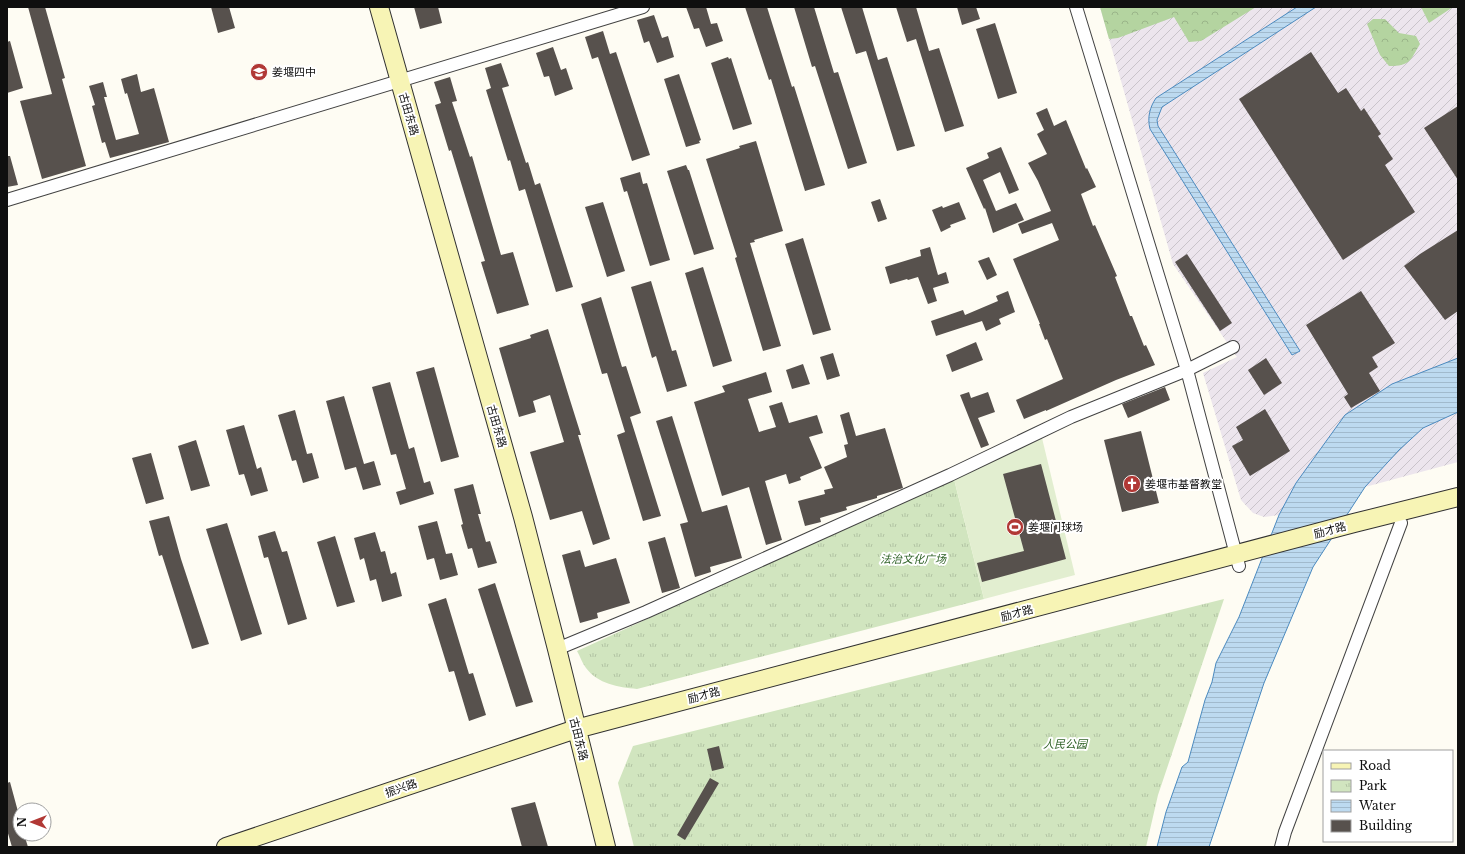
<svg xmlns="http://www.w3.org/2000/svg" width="1465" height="854" font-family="'Libre Baskerville','Noto Sans SC',serif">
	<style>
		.industrial { fill: url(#industrial-furrows) }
		.forest { fill: url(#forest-crowns) }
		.park { fill: url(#park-tufts) }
		.pitch { fill: #e2eed0 }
		.water { fill: url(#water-rules); stroke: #4b8abf }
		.building { fill: #57514d }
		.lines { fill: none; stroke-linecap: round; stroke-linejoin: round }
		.street-casing { stroke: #424242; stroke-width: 14 }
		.secondary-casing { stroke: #313131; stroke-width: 20 }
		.street { stroke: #fff; stroke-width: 12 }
		.secondary { stroke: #f7f4b5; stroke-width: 18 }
		.labels { text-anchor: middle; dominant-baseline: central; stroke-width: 4; stroke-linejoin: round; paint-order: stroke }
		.poi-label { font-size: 11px; fill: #0f0f0f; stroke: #fff; text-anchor: start }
		.street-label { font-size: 11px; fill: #0f0f0f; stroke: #fff }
		.park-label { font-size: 11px; font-style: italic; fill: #2e6126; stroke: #fff }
	</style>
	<defs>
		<pattern id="industrial-furrows" width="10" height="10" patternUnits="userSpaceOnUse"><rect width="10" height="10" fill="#ece5ed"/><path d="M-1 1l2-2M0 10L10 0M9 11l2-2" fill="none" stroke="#c9c3ca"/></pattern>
		<pattern id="forest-crowns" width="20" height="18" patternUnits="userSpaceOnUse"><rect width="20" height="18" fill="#b4d4a0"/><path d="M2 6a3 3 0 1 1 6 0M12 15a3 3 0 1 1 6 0" fill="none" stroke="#9ab589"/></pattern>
		<pattern id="park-tufts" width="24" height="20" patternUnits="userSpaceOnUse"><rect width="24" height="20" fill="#d1e5bf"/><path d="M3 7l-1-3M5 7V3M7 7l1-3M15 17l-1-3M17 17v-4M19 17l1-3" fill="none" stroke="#b2c3a3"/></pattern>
		<pattern id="water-rules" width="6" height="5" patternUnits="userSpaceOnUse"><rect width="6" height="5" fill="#bddaf0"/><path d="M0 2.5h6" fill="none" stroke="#a1bacd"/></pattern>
	</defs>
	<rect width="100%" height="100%" fill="#fefcf3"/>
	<path class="industrial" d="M1100,7H1458V462L1365,487L1279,515L1264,517L1253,513L1241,500L1203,373L1237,357L1173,264Z"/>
	<path class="forest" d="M1100,7H1256L1201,41L1189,42L1174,17L1118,38L1109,39Z
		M1421,7H1453L1429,23Z
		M1373,19H1385L1399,33L1416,36L1420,44C1410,61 1410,66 1389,66L1380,55L1367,24Z"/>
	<path class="park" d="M954,479L984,599L637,689C618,687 598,684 586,668C582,663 580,656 577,651Z
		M1224,599L1158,795L1146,847H634L618,783L633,746Z"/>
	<path class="pitch" d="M1042,438L1075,575L984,599L954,479Z"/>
	<path class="water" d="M1297,7H1316L1162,107L1157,120L1158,126L1300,351L1292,355L1150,129C1147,117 1150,107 1156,98Z
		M1458,358V412L1423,428L1399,450L1365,487L1313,567L1264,683L1209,847H1157L1166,812L1182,767L1188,762L1205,700L1212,682L1216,663L1239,617L1279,515L1296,483L1345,415L1392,384Z"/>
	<path class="building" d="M28,7H45L65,78L62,79L86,166L42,179L20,101L52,94Z
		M211,7H229L235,28L218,33Z
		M414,7H438L442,23L420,29Z
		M686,7H706L711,24L717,23L723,41L706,47L699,28L694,29Z
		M745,7H767L792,87L794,86L825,185L805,191L771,79L769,80Z
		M794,7H814L834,73L838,72L867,163L848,169L815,66L812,67Z
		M841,7H862L878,60L887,57L915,146L897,151L866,51L856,54Z
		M896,7H916L929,51L939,48L964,126L945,132L916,39L907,42Z
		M957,7H976L980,19L962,25Z
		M654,15L662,38L668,36L674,57L657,63L649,41L644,43L637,20Z
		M995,23L1017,93L998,99L976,29Z
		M603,31L610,54L616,52L650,155L632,161L598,57L592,59L585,37Z
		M10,41L23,88L7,93V42Z
		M553,47L561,70L566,68L573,89L555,96L549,76L544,77L536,53Z
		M1311,52L1338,93L1346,88L1361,111L1364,108L1381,134L1378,136L1393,159L1385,165L1415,212L1343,260L1239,99Z
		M728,57L729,59L731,58L752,124L733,130L711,63Z
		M501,63L509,86L502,88L526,163L528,162L535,185L540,183L573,287L556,292L525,189L519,191L510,160L508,161L486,90L491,88L485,68Z
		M137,74L141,92L154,88L169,142L110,158L105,142L102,143L92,106L95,105L89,86L103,82L107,97H104L116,140L139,134L127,93L125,94L121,79Z
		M679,74L701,140L699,141L700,143L686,147L664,79Z
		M450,77L457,101L452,102L470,157L472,156L501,255L513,252L529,305L497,314L481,262L485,261L451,150L449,151L435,105L441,103L434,82Z
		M1458,106V180L1424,128Z
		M1047,108L1054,126L1066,120L1086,169L1087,168L1096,187L1081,194L1093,226L1095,225L1117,276L1115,277L1130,316H1132L1144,346L1146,345L1155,365L1116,380L1046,411V410L1024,419L1016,400L1063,379L1047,339L1045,340L1039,324H1040L1013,259L1059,240L1052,223L1022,234L1018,224L1051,211L1038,181L1028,163L1047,154L1037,134L1044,130L1036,113Z
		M756,141L783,231L754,240L755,242L750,243L781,346L763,351L735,258L737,257L706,159L740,148L739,146Z
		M1001,147L1019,190L1009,194L1000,172L983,180L996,211L1016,203L1024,220L993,233L985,208L984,209L966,168L989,158L987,153Z
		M7,156H10L18,185L7,187Z
		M686,165L688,170H689L714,249L694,255L667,171Z
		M640,172L643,184L647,183L670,260L650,266L627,191L624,192L620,178Z
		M880,199L887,219L878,222L871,202Z
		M603,202L625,271L607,277L585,207Z
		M959,202L966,219L950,225L951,227L941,232L932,210L942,206L943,208Z
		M1458,230V311L1445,320L1404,266L1420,254Z
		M803,238L831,330L813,335L785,244Z
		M930,247L938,275L946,272L949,283L933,288L937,301L928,304L918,277L908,280L907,279L890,284L885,267L921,256L920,250Z
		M1187,254L1232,323L1220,331L1175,262Z
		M989,257L997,275L987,280L978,261Z
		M703,267L732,361L713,367L685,273Z
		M651,281L672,351L676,350L687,386L667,392L656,356L652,358L631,287Z
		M1008,291L1015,312L999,319L1001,324L986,331L982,321L936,336L931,321L963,310L965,315L998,301L996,296Z
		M1361,291L1395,343L1372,357L1378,367L1369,373L1380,391L1351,408L1344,397L1348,394L1306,325Z
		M601,297L622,367L626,366L641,413L630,417L661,516L643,521L617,435L625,432L607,373L602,374L581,304Z
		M548,329L570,400L581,435H578L610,539L593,545L582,511L550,520L530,452L564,442L550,395L533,401L536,412L519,417L499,348L531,338L530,335Z
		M976,342L983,360L952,372L946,355Z
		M833,353L840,376L827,380L820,357Z
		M1266,358L1282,383L1264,395L1248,370Z
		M803,364L810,384L792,389L786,370Z
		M434,367L459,457L441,462L416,372Z
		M766,372L772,392L748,399L759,432L776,427L769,406L782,402L789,423L817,415L823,433L809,437L822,468L800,477L801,480L789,484L786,474L765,481L782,540L766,545L749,487L722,496L694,402L725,392L722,386Z
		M390,382L409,449L414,447L424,483L430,481L434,494L400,505L396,492L406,489L396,454L391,455L372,387Z
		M1165,387L1170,400L1128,418L1122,404Z
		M969,392L971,398L988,392L995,412L978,418L989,445L981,448L960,395Z
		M344,396L364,464L374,461L381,485L363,490L356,467L345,470L326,401Z
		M1265,409L1290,451L1250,476L1232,446L1243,440L1236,427Z
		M295,410L307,454L312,453L319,478L303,483L296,460L292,461L278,415Z
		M849,412L856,436L885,428L903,488L877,496V498L846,507L847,510L820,518L821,522L805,526L798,501L825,494L824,490L833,488L824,467L847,457L844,445L848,444L840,415Z
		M672,416L702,512L727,505L742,558L710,567L711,572L695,577L680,524L688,522L656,421Z
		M244,425L257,469L261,467L268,491L251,496L244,474L239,475L226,430Z
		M1141,431L1159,503L1122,512L1104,440Z
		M196,440L210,486L191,491L178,446Z
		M151,453L164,499L146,504L132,458Z
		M1041,464L1066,559L982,582L977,563L1024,551L1003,474Z
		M473,484L481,514H478L486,542L490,541L497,563L478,568L472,548L468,549L461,525L463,524L454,489Z
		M169,516L181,559L209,644L192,649L162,555L159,556L149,521Z
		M437,521L446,554L452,553L458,575L440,580L434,558L427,560L418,526Z
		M227,523L262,634L241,641L206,529Z
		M275,531L282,552L287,551L307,619L288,625L268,557L264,558L258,536Z
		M375,532L381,552L385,551L391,574L396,572L402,596L382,602L376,579L370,581L364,558L360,560L354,538Z
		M335,536L355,602L337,607L317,542Z
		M665,537L680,588L662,593L648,542Z
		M580,550L585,567L616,558L630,603L597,613L598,618L580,623L562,555Z
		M495,583L533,702L516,707L478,589Z
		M446,598L469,674L473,673L486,715L469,721L454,671L449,672L428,604Z
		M719,746L724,768L712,771L707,749Z
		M710,778L719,783L685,840L677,835Z
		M10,782L20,819V834H24L28,847H12L7,830V783Z
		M535,802L548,847H522L511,808Z"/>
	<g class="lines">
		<defs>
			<path id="street" d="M1076,7L1187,370L1239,566
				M7,200L643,7
				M557,649L646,612L950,475L1071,417L1187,370L1233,347
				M1281,847L1285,832L1401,523"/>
			<path id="secondary" d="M379,7L523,517L557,649L606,847
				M226,847L576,729L1354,523L1458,497"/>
		</defs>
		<use href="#street" class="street-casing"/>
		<use href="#secondary" class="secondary-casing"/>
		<use href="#street" class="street"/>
		<use href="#secondary" class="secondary"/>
	</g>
	<defs>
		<symbol id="school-disc" viewBox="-11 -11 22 22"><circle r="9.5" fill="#b13835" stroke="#fff"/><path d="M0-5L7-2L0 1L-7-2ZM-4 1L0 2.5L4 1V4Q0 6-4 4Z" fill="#fff"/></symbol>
		<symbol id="church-disc" viewBox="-11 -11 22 22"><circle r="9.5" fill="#b13835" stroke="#fff"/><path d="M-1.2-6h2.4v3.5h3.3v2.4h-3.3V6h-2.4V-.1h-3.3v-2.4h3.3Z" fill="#fff"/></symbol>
		<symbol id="stadium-disc" viewBox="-11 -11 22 22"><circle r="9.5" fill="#b13835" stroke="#fff"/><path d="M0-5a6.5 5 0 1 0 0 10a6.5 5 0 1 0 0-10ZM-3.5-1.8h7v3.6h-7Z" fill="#fff"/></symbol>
	</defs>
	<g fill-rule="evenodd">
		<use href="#school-disc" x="249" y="62" width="20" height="20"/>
		<use href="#church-disc" x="1122" y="474" width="20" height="20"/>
		<use href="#stadium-disc" x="1005" y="517" width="20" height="20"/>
	</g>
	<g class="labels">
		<g class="poi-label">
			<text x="272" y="72">姜堰四中</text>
			<text x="1145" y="484">姜堰市基督教堂</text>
			<text x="1028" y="527">姜堰门球场</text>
		</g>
		<g class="street-label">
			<text transform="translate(409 114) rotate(74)">古田东路</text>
			<text transform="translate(497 426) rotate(74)">古田东路</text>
			<text transform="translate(1330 530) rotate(-15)">励才路</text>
			<text transform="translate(1017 613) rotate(-15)">励才路</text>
			<text transform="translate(704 695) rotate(-15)">励才路</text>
			<text transform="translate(579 739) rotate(76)">古田东路</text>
			<text transform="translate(401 788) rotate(-19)">振兴路</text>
		</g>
		<g class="park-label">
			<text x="913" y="559">法治文化广场</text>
			<text x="1065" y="744">人民公园</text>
		</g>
	</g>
	<rect width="1465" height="854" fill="none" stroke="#0f0f0f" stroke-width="16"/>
	<rect x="1323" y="750" width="130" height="92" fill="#ffffff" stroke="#9f9f9f"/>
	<rect x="1331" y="763" width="20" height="6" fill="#f7f4b5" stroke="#9f9f9f"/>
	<text x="1359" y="770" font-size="12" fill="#0f0f0f">Road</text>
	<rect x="1331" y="780" width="20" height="12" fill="url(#park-tufts)" stroke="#9f9f9f"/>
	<text x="1359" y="790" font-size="12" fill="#0f0f0f">Park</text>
	<rect x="1331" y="800" width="20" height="12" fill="url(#water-rules)" stroke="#9f9f9f"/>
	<text x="1359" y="810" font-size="12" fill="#0f0f0f">Water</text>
	<rect x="1331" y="820" width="20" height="12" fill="#57514d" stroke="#9f9f9f"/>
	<text x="1359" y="830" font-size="12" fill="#0f0f0f">Building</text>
	<g transform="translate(32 822) rotate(270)"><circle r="19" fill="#ffffff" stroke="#9f9f9f"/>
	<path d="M0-3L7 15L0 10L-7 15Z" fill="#b13835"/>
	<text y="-6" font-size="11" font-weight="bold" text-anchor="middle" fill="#0f0f0f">N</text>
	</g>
</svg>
